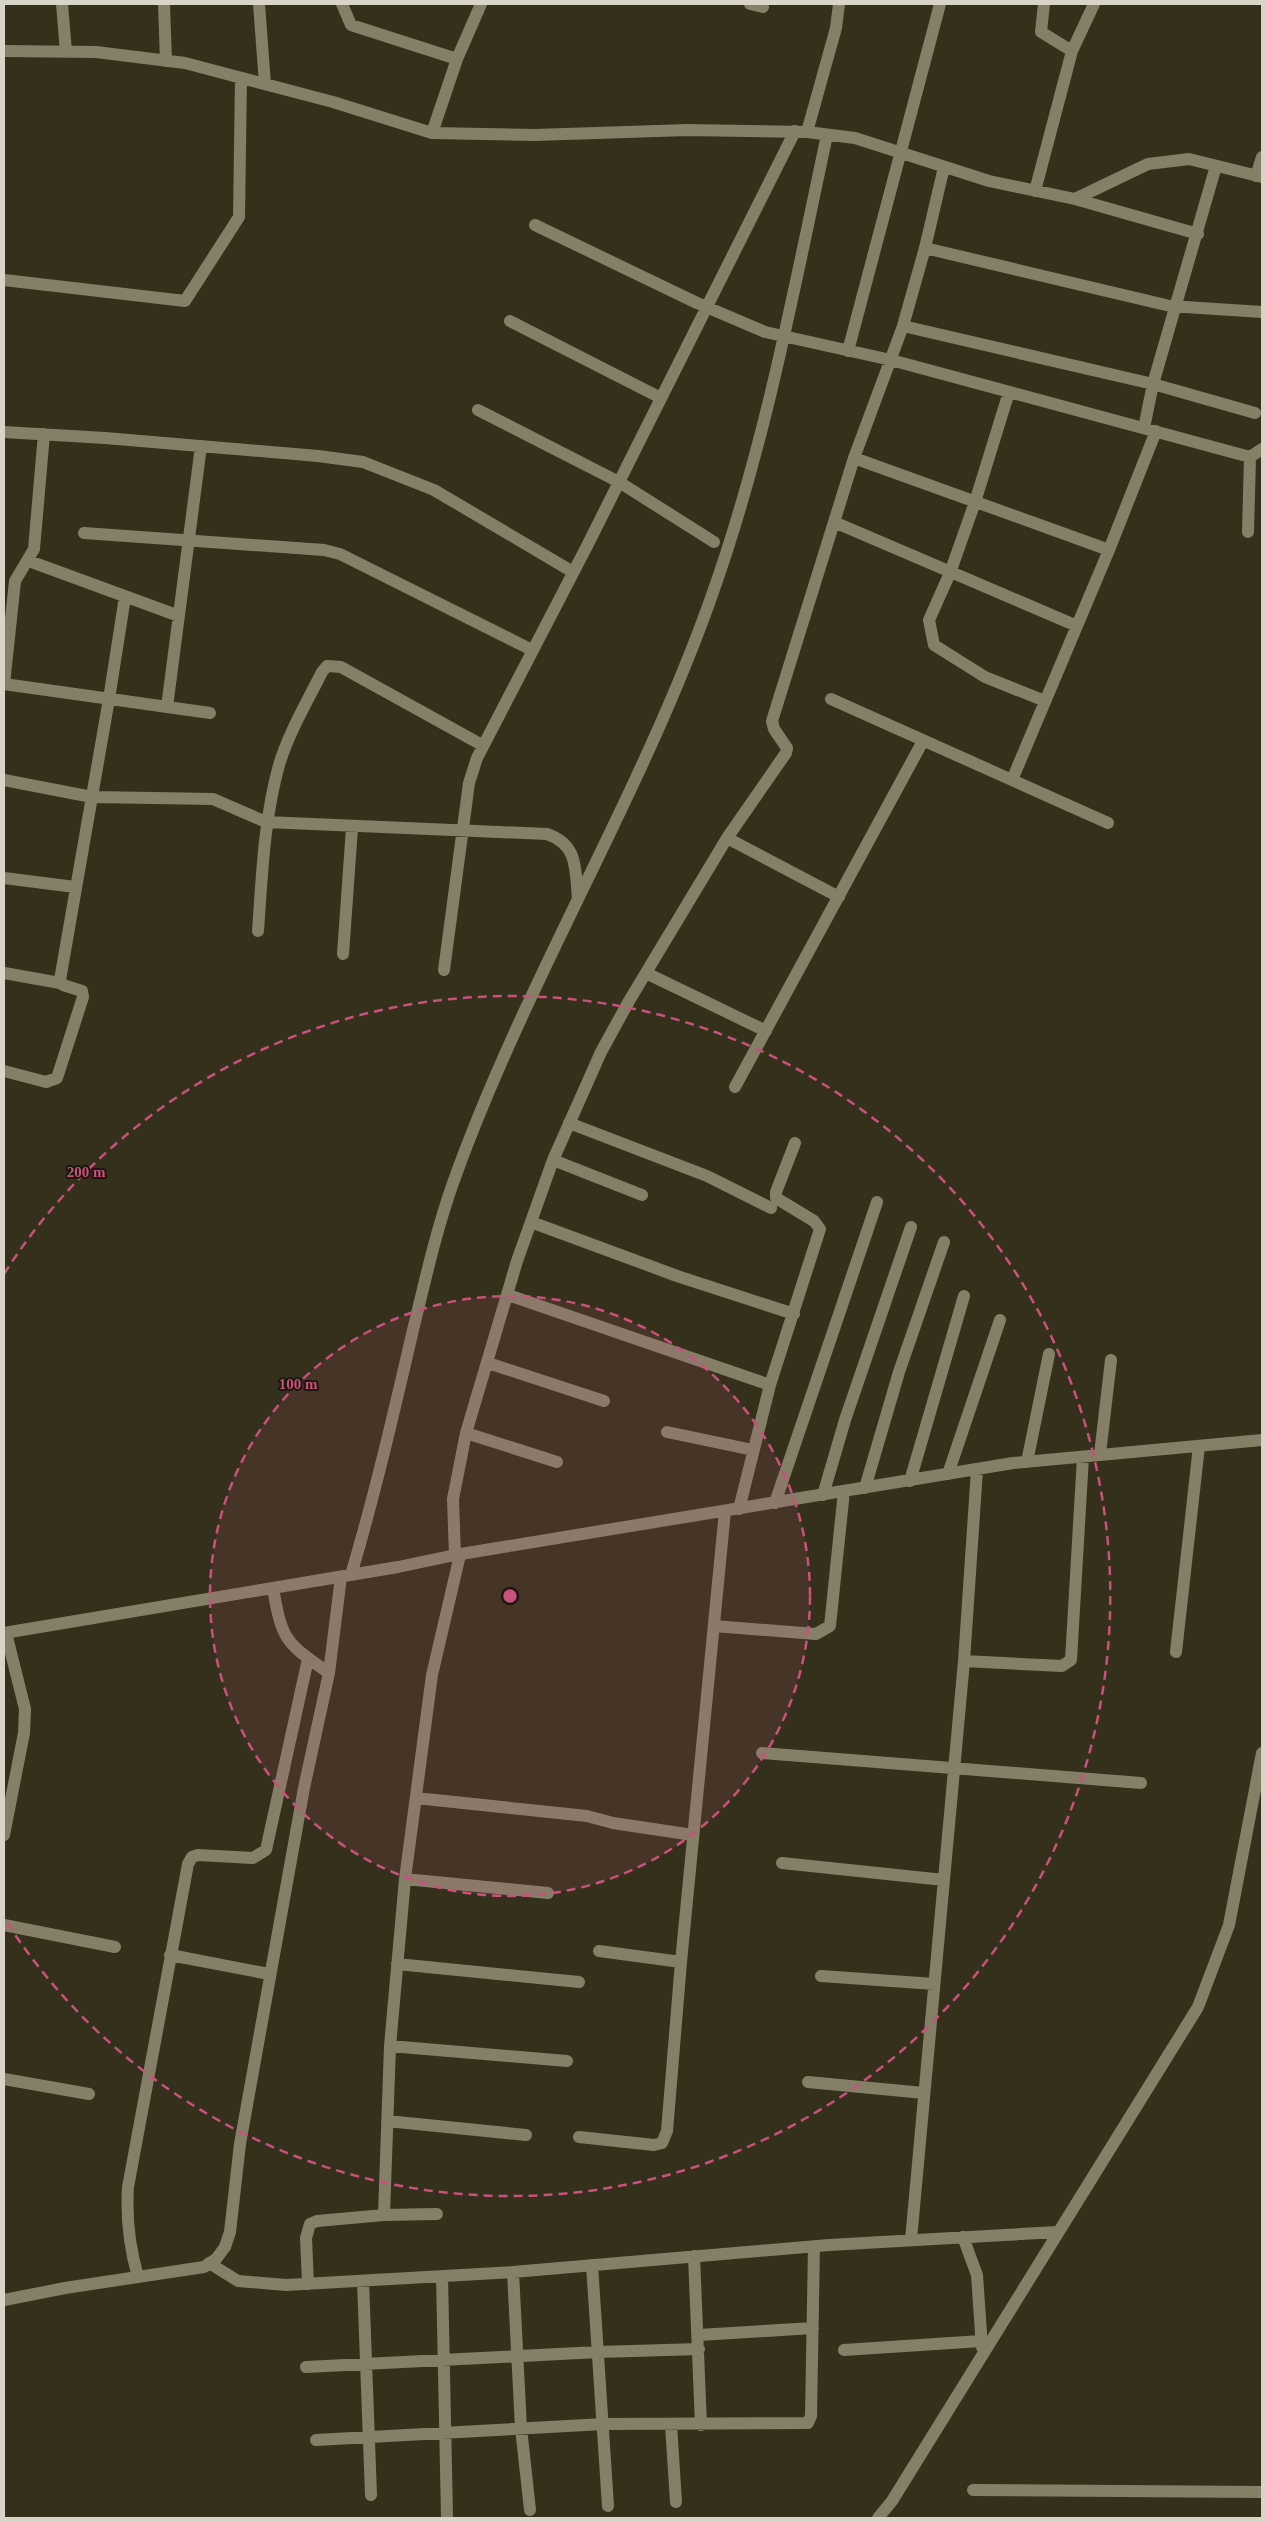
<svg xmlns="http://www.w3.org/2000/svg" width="1266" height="2522" font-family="Georgia,serif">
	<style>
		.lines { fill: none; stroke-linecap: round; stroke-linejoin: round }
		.minor { stroke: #857f68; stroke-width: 12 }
		.ring { fill: none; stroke: #c9517c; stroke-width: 2.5; stroke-dasharray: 9 6 }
		.centre { fill: #c9517c; stroke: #1a180f; stroke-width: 2.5 }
		.ring-label { font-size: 15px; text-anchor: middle; font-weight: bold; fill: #c9517c; stroke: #1a180f; stroke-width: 4; stroke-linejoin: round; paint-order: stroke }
	</style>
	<rect width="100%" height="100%" fill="#35301c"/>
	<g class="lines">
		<path class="minor" d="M62,4L66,52
			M164,4L166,61
			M259,4L265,84
			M342,4L351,25L457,59
			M750,4L763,7
			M1044,4L1041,32L1072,51
			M4,51L96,52L185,63L333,102L432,133L535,135L687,130L807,132L855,138L989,181L1075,199L1148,164L1189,159L1262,177
			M807,132L836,28L839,4
			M432,133L457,59L481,4
			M1256,176L1262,157
			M1035,191L1072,51L1094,4
			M1075,199L1198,234
			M535,225L697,303L765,332L891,360L1250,457
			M925,248L1170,306L1262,312
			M4,280L185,301L239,217L241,78
			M510,321L661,398
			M903,326L1153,384L1255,413
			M848,351L940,4
			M1009,392L975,502L950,573L929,620L934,645L985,677L1045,701
			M478,410L619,482L714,542
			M1144,428L1153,384L1216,166
			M4,432L105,438L318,456L363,462L434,490L573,572
			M854,458L1109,550
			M834,522L1077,626
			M1248,532L1250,457L1262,449
			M84,533L324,550L340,554L532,650
			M29,561L179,616
			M4,684L15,581L34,549L44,434
			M4,684L210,713
			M831,699L1108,823
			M167,707L201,446
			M4,780L92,797L213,799L266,822L547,834C579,845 575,870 578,899
			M1012,780L1109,550L1156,431
			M727,838L839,897
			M4,878L75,887
			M258,931C262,875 264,819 279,765C289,732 307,702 322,672L327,666L341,667L482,745
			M343,954L352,828
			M444,970L469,783L477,758L587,546L795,131
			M4,973L60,983
			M646,973L766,1031
			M4,1071L46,1082L57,1078L83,997L82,991L63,985L60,980L109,699L125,597
			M735,1087L923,741
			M569,1123L707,1176L771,1208
			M553,1160L642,1195
			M531,1222L677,1276L794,1314
			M508,1295L770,1385
			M488,1363L604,1401
			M667,1432L753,1450
			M466,1433L557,1462
			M1100,1454L1111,1360
			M1027,1462L1049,1354
			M948,1474L1000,1320
			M910,1481L964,1296
			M865,1488L899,1372L944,1242
			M823,1495L845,1420L911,1227
			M775,1503L877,1202
			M739,1509L770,1385L820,1229L814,1221L776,1198V1192L795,1143
			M455,1555L453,1499L466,1433L517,1261L553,1160L601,1052L629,1001L727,838L786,753L787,748L774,729L772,721L854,458L903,326L925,248L944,167
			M351,1575C375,1494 394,1412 413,1330C425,1281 436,1231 453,1183C525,981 641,797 712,595C765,446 794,289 827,135
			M273,1588C282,1641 286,1643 329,1673
			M714,1626L816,1634L830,1626L844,1491
			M4,1633L398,1567L455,1555L1013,1463L1262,1440
			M1176,1652L1199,1446
			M964,1661L1062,1666L1071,1660L1083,1457
			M762,1753L1141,1783
			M416,1798L587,1816L613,1823L693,1835
			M4,1835L24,1733L25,1709L6,1633
			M782,1863L944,1880
			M405,1879L548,1893
			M4,1925L115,1947
			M599,1951L681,1962
			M170,1955L269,1974
			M397,1964L579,1982
			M821,1976L934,1984
			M390,2046L567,2061
			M4,2079L89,2094
			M808,2082L924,2093
			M387,2121L526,2135
			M579,2137L654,2145L662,2143L667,2131L681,1962L725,1511
			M384,2215L390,2046L405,1879L432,1675L460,1555
			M963,2237L977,2275L982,2347
			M911,2240L964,1661L977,1470
			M694,2256L701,2425
			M209,2263L238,2281L286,2285L513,2272L829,2245L1057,2232
			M592,2265L608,2506
			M513,2272L521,2428L530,2510
			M442,2276L447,2517
			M138,2277C129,2246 126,2219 128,2187L188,1864L192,1857L198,1855L253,1858L266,1850L308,1659
			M363,2281L371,2495
			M308,2284L306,2238L310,2224L317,2221L384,2215L437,2214
			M4,2300L65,2288L204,2267L216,2259L225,2247L230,2232L240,2144L304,1788L329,1673L341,1577
			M699,2335L813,2328
			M844,2350L981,2341
			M306,2367L598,2352L699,2349
			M671,2425L676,2502
			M316,2440L604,2424L808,2423L811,2416L814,2246
			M973,2490L1262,2492
			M878,2518L892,2501L1198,2007L1229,1925L1262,1753"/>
	</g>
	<circle cx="510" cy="1596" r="300" fill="#c9517c" fill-opacity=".12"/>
	<g class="ring">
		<circle cx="510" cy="1596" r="300"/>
		<path d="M4 1274A600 600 0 1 1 4 1918"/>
	</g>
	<circle cx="510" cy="1596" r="8" class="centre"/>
	<g class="ring-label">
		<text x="86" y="1177">200 m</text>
		<text x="298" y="1389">100 m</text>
	</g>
	<rect width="1266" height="2522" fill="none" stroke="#d8d5c8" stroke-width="10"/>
</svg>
